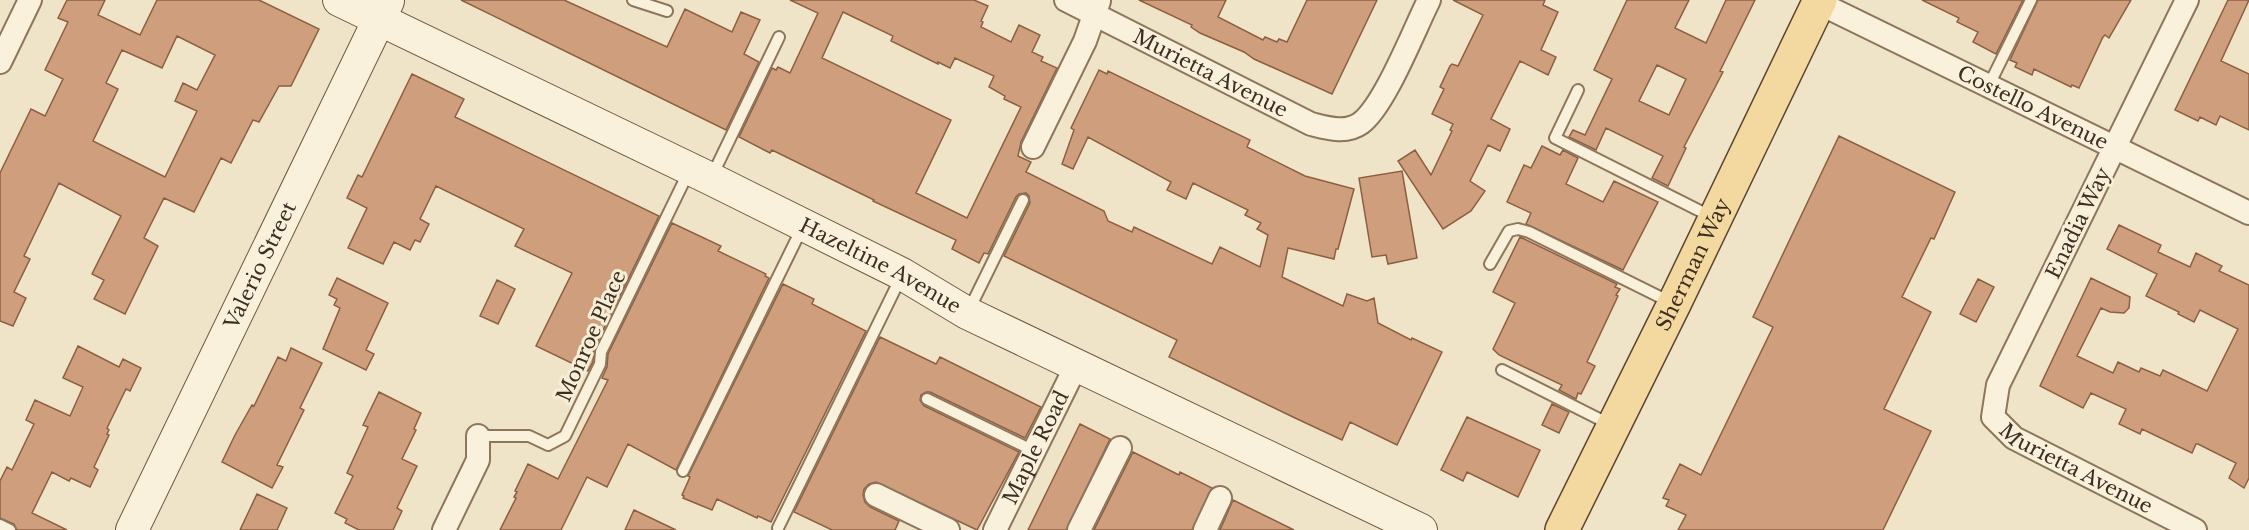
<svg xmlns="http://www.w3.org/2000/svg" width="2249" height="530" font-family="'Libre Baskerville',serif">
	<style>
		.building { fill: #cf9f7d; stroke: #8d5f41; stroke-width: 1.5; fill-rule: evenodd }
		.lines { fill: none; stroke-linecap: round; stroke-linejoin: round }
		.lane-casing { stroke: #8d765c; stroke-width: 14 }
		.street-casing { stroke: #8d765c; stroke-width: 26 }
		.secondary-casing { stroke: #6f573f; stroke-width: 34 }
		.primary-casing { stroke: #5b4430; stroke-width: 36 }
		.lane { stroke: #faf1dc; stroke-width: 10 }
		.street { stroke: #faf1dc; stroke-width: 22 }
		.secondary { stroke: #faf1dc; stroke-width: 32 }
		.primary { stroke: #f3d9a0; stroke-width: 33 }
		.labels { text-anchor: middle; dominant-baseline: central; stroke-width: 6; stroke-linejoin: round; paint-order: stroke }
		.street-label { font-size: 20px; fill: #3d2e20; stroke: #f7eed8 }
	</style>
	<rect width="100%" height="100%" fill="#f0e4c8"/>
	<path class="building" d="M67,0H105L98,15L140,35L157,0H259L319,29L291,86H279L259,122L253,120L231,163L221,158L194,212L164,198L144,238L158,246L125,314L94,299L104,280L92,274L121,216L59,183L24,256L30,259L14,292L26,298L13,326L0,321V173L31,109L45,116L63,79L45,70L68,22L58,18ZM177,36L215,55L197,90L183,83L175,101L197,111L165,177L93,141L118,89L106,83L122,50L162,68Z
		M461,0H564L667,47L685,9L732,32L741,12L760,20L744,54L759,62L726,130Z
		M790,0H974L988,6L981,21L983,22L981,27L1011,42L1019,25L1040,35L1032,52L1043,57L1041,61L1057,68L1021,142L1018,156L1031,162L1026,172L1104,211L1108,221L1132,232L1134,227L1212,264L1220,247L1260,267L1268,235L1257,229L1261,223L1245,215L1248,210L1193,183L1186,199L1167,190L1171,182L1088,137L1073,169L1062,164L1074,130L1071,128L1099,70L1107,74L1108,71L1250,140L1247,147L1305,176L1354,189L1338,249H1336L1334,259L1288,248L1282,277L1343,306L1347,294L1367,301L1374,298L1378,323L1411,340L1412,338L1442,352L1397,445L1350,422L1342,440L1293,417L1169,357L1177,340L1004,256L1030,203L1029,196L1026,193L1019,194L1016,197L988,254L984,253L979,263L952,249L956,240L873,201L874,200L772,150L770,153L739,137L772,68L776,70L778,67L790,73L818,13ZM843,12L893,36L891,41L938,64V62L950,68L955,58L994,76L989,87L1005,96L1004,99L1021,107L967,218L916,193L951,120L822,58Z
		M1139,0H1226L1218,17L1263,40L1265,37L1277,42L1279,39L1287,42L1307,0H1377L1332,94L1254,59L1244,52L1200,33L1191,27L1192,25Z
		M1453,0H1545L1543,5L1558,12L1541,50L1556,57L1548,75L1520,61L1491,119L1510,129L1500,151L1488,145L1470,181L1485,191L1471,211L1443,229L1398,161L1415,150L1431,175L1452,131L1450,130L1453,124L1432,114L1444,89L1440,87L1450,66L1452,64L1458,66L1483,15Z
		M1627,0H1689L1675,28L1706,43L1726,0H1755L1720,71L1723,72L1684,147L1686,148L1668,186L1652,178L1663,156L1606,128L1596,150L1569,137L1573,130L1585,135L1612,79L1594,70ZM1657,65L1686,79L1669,115L1639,101Z
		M1922,0H2023L1996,54L1973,42L1978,32L1957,22L1959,18Z
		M2038,0H2131L2109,38L2105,35L2103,37L2079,88L2072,85L2071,87L2034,69L2032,75L2015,67L2017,63L2010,60Z
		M2228,0H2249L2221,61L2249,74V130L2220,116L2216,125L2200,117L2198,121L2175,110Z
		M412,74L464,99L455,117L659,216L594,349L593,362L588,371L536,346L572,273L515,246L524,229L436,186L420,219L429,224L420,242L415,240L410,250L394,242L383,264L348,248L367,208L347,198L358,175L362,177Z
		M1839,136L1955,192L1934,239L1931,238L1902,297L1931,312L1884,409L1931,431L1883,530H1678L1686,515L1666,506L1669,500L1663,498L1680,464L1701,475L1773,327L1753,317Z
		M1542,146L1560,155L1563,150L1578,158L1566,184L1603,202L1614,181L1658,202L1623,270L1526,224L1531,213L1507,202L1524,165L1531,168Z
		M1402,171L1417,258L1388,264L1386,255L1372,257L1359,178Z
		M672,223L721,246L718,251L766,274L765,276L769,278L676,470L628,444L607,487L587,477L561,530H500L516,498L514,497L517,492L515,491L528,464L558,479L608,380L602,378L607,367L608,354Z
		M2119,225L2161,245L2158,252L2190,267L2196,253L2222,266L2219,271L2249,285V478L2244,488L2229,478L2236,463L2198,444H2196L2192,453L2142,429L2140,434L2119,424L2126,409L2091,393L2083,408L2040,386L2091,278L2130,297L2129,308L2124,313L2110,312L2101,308L2077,356L2113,373L2118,362L2139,372L2141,368L2160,376L2163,370L2207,391L2238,329L2200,310L2194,322L2178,314L2179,312L2146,296L2157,274L2107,249Z
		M1520,237L1617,284L1615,287L1620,289L1616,295L1618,296L1587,362L1595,366L1581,394L1578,393L1576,399L1559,390L1562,385L1499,355L1493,349L1515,303L1493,292Z
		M337,278L388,303L366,350L374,354L366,370L323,349L340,308L334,305L337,299L329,295Z
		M1978,279L1994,287L1976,322L1960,314Z
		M497,280L515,289L498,324L480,316Z
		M783,284L814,299L812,304L866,331L771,522L758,516L757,518L717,499L712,510L683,498L684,496L682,495L690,477L688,476Z
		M880,337L936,364L940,357L1041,407L1025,438L930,392H926L921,395L920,400L924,406L1019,452L977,530L876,482L869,484L864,489L863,495L865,502L870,507L899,521L895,530H832L794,512Z
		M78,346L119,367L123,359L141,368L130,391L126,389L107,428L109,430L107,434L109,435L94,467L98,470L90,487L71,478L69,481L52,472L32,513L67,530H17L14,524L0,518V481L7,467L12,470L34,424L26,420L35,400L70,416L83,387L63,378Z
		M291,348L322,363L300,408L304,410L277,465L283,467L272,488L222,462L235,435L252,405L254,406L278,357L286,361Z
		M379,392L421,413L414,429L416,430L402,459L417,466L397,508L402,511L393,530H359L345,523L347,519L335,513L353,476L347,473L368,427L363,425Z
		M1552,404L1569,412L1559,433L1542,425Z
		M1467,417L1540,450L1518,497L1467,472L1463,481L1441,470Z
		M1080,424L1110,439L1066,530H1028Z
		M1133,452L1179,475L1180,472L1212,488L1192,530H1094Z
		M257,494L287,508L277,530H240Z
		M1233,500L1294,530H1220Z
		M634,510L676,530H625Z"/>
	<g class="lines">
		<defs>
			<path id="lane" d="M633,0L667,11
				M1989,85L2031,0
				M1578,90L1555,138L1712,217
				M712,176L779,37
				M1490,264L1509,231L1518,229L1529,232L1670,302
				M969,310L1023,200
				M1502,370L1611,425
				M927,399L1034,451
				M478,436H529L548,445L565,436L600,364L601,352L689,171
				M683,471L802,228
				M0,525L10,530
				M778,528L901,277"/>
			<g id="street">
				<path id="s1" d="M1066,0L1311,124C1327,128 1346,134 1361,123C1385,105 1414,30 1429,0"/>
				<path id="s2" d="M2187,0L1998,385L1993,417L2014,438L2195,530"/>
				<path id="s3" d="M1819,3L2249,213"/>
				<path d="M0,62L30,0"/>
				<path d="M1033,147L1085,41L1099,1"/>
				<path d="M876,495L948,530"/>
				<path d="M444,530L478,460V436"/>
				<path id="s4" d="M995,530L1076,366"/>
				<path d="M1079,530L1120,448"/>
				<path d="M1205,530L1220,498"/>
			</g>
			<g id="secondary">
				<path id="s5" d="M339,0L711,179L902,274L967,313L1421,530"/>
				<path id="s6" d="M132,530L388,1"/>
			</g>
			<g id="primary">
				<path id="s7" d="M1562,530L1674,304L1820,0"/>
			</g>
		</defs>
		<use href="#lane" class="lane-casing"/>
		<use href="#street" class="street-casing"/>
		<use href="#secondary" class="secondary-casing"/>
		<use href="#primary" class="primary-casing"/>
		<use href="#lane" class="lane"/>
		<use href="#street" class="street"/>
		<use href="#secondary" class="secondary"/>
		<use href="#primary" class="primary"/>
	</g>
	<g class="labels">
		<g class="street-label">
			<text stroke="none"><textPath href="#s1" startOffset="162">Murietta Avenue</textPath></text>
			<text stroke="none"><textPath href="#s3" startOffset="238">Costello Avenue</textPath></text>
			<text transform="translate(2078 223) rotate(-64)">Enadia Way</text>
			<text stroke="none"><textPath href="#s6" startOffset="294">Valerio Street</textPath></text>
			<text stroke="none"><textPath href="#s5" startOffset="603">Hazeltine Avenue</textPath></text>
			<text stroke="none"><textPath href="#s7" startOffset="296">Sherman Way</textPath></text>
			<text transform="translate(591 336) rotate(-66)">Monroe Place</text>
			<text stroke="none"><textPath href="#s4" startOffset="92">Maple Road</textPath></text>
			<text stroke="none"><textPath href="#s2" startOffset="560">Murietta Avenue</textPath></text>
		</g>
	</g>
</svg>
